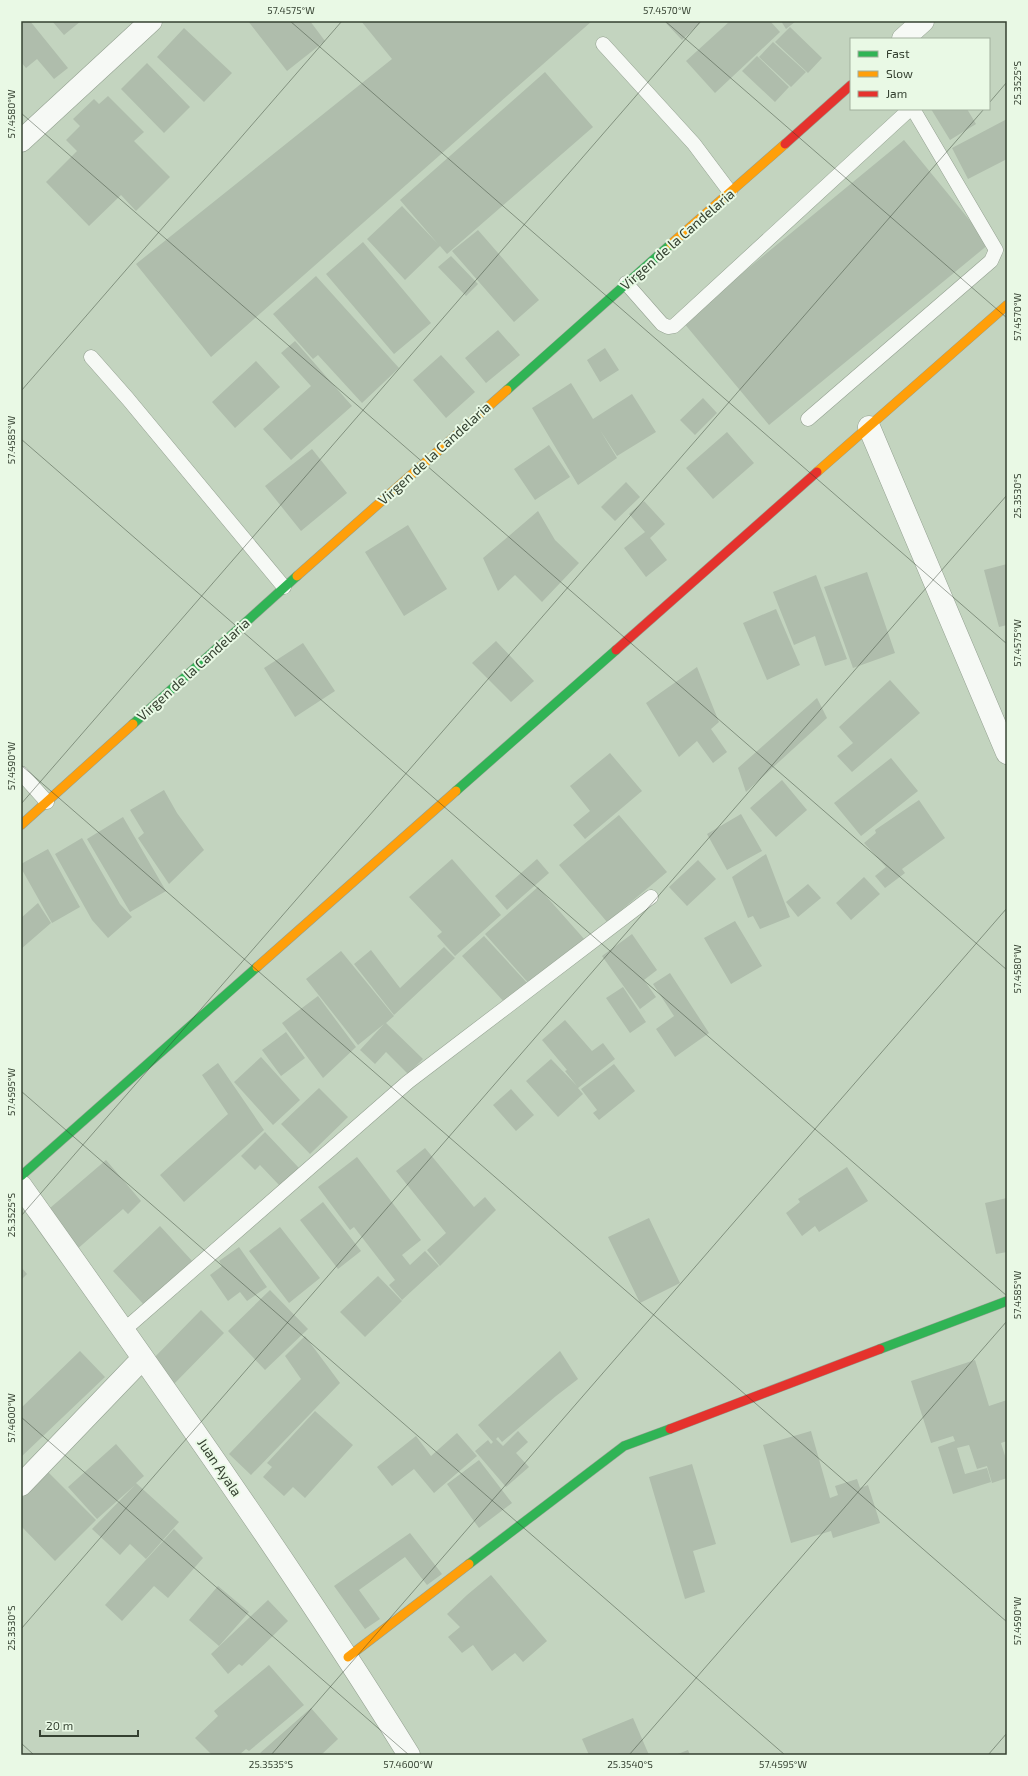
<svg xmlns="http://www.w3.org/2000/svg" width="1028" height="1776" font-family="'Exo 2',sans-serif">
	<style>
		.building { fill: #afbdac }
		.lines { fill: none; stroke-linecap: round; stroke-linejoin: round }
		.lane-casing { stroke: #93a090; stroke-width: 15 }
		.street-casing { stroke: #93a090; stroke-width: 23 }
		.fast-casing { stroke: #93a090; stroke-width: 10 }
		.slow-casing { stroke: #93a090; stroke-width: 10 }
		.jam-casing { stroke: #93a090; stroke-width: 10 }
		.lane { stroke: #f6f9f5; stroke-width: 14 }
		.street { stroke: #f6f9f5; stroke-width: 22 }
		.fast { stroke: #30b455; stroke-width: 9 }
		.slow { stroke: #ff9f0a; stroke-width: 9 }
		.jam { stroke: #e5322d; stroke-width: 9 }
		.ticks { fill: none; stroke: #344030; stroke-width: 1; stroke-opacity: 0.45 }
		.labels { text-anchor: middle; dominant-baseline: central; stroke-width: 4; stroke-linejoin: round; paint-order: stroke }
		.street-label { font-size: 14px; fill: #344030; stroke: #e9f9e5 }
		.neatline { fill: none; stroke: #344030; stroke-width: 1.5 }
		.ticks-label { font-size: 10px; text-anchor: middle; fill: #344030 }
	</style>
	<rect width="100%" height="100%" fill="#c3d4bf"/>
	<path class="building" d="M21,21H30L68,68L54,79L37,59L26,68L21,62Z
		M52,21H81L64,35Z
		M248,21H310L325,41L287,71Z
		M361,21H592L211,357L136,264L392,59Z
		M664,21H702L682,40Z
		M730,21H770L780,32L715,93L686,61Z
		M781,21H796L786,29Z
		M790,27L822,58L808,73L775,42Z
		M184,28L232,73L204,102L157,57Z
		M773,42L806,72L791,87L759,57Z
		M757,56L789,87L775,102L742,71Z
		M147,63L190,107L164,133L121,89Z
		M545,72L593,127L447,254L440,246L405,280L367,239L402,206L438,244L400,200Z
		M108,96L144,132L134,141L170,177L136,211L121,195L89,226L46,182L77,151L66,140L80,126L73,119L94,99L99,104Z
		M931,109H967L976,124L950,140Z
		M1007,119V159L968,179L952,148Z
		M904,140L989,244L769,425L683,322Z
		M478,230L539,300L514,322L452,251Z
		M363,242L431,323L394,354L326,274Z
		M451,256L478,284L466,296L438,267Z
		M316,276L399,368L362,403L318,355L313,359L273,314Z
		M498,330L520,355L486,383L465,358Z
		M295,341L352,406L291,460L263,429L311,386L281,353Z
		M605,348L619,370L600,382L587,360Z
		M441,355L475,392L446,418L413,380Z
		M256,361L280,387L235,428L212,402Z
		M571,383L593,419L632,394L656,432L617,456L600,430L617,458L578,485L532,408Z
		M703,398L717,413L695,435L680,420Z
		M727,432L754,463L713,499L686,468Z
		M549,445L570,477L535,500L514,469Z
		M312,449L347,493L301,531L265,486Z
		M626,482L640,497L615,521L601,507Z
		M644,501L665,524L650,538L667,560L646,577L624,548L645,532L629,514Z
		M538,511L555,540L579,563L542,602L515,575L498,591L483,558Z
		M408,525L447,589L404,616L365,552Z
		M1007,564V625L999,627L984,570Z
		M867,572L895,653L853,668L824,587Z
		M816,575L847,659L825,666L815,636L794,645L773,592Z
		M776,609L800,665L767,680L743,623Z
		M496,641L534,681L511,702L472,663Z
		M303,643L335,691L295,717L264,668Z
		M697,667L719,722L711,729L727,752L713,763L697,741L679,757L646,703Z
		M890,680L920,713L852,772L837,756L853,743L839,727Z
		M817,698L827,718L746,792L738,768Z
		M610,753L642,791L585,839L573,825L590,811L570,786Z
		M891,758L918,791L861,836L834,803Z
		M782,780L807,810L776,837L750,808Z
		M164,790L177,813L204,850L169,884L138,838L144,833L130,810Z
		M919,800L945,838L902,869L905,873L885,888L875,876L886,867L864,843L876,833L875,830Z
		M741,814L762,851L727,870L707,834Z
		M619,815L667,872L607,922L559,865Z
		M123,817L166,891L130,912L87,839Z
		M82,838L120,904L132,917L108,938L92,920L55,854Z
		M48,849L80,907L52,923L21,868V864Z
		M766,854L790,917L760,929L753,916L748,918L732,877Z
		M452,859L501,915L455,956L437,936L442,932L409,897Z
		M537,859L549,873L507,910L495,896Z
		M698,860L716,879L687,906L669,887Z
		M864,877L880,894L851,920L836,903Z
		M808,884L821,898L798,917L786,902Z
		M538,887L585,940L532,987L485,934Z
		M38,903L51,923L21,949V918Z
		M735,921L762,966L731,984L704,938Z
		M632,934L657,970L644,980L656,997L640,1009L602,956Z
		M484,936L528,984L506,1004L462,956Z
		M444,947L455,958L394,1015L354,964L371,950L400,988Z
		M341,951L394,1016L386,1023L423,1059L408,1074L386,1052L375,1064L360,1050L384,1024L358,1045L306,979Z
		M670,973L709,1033L675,1057L656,1029L674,1016L653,984Z
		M623,987L646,1022L630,1033L606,998Z
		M318,996L356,1047L323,1078L282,1023Z
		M565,1020L592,1051L603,1043L615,1059L578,1088L583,1094L558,1117L526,1081L551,1059L577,1086L565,1071L567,1070L542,1040Z
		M286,1032L305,1058L281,1076L262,1050Z
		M261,1057L300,1100L273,1125L234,1082Z
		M218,1063L264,1130L184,1202L160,1175L228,1114L202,1075Z
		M614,1064L635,1091L599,1120L593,1113L597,1110L581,1089Z
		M319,1088L348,1117L310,1154L281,1124Z
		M511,1089L534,1115L516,1131L493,1105Z
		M265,1132L299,1168L280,1186L260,1165L255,1170L241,1156Z
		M425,1148L474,1207L485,1197L496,1210L440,1266L427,1250L446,1233L396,1171Z
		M357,1157L421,1240L402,1255L410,1265L425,1251L439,1266L402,1300L389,1285L395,1280L354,1227L350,1230L318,1187Z
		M106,1160L141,1201L128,1214L123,1209L75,1251L43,1214Z
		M847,1167L868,1201L819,1232L815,1226L802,1236L786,1213L800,1202L798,1199Z
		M1007,1198V1252L996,1254L985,1203Z
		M323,1202L361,1251L338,1269L300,1220Z
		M649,1218L680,1283L640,1303L608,1237Z
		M160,1226L194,1263L146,1307L113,1271Z
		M280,1227L320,1278L289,1303L249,1251Z
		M239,1247L267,1287L247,1301L240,1292L228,1301L210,1275L222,1266L219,1261Z
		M21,1267L27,1274L21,1280Z
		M378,1276L402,1301L365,1337L340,1312Z
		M270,1290L308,1329L265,1370L228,1331Z
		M201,1310L224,1333L171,1387L148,1364Z
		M305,1336L340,1383L251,1475L229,1454L301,1379L285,1356Z
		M80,1351L105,1377L21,1457V1408Z
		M560,1351L578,1379L556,1396L502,1442L498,1437L496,1439L503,1446L518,1431L528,1442L516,1453L529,1467L506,1487L475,1451L488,1440L491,1444L493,1442L478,1425Z
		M975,1360L989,1406L1007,1400V1441L1001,1443L1007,1462V1478L992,1483L987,1466L977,1469L969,1445L957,1448L965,1474L987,1468L991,1482L953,1494L938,1447L955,1441L953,1436L931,1443L911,1381Z
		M315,1411L353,1445L305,1498L293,1487L284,1496L263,1477L272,1467L267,1463Z
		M811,1431L830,1498L838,1495L835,1486L857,1479L860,1488L868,1485L880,1523L833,1538L831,1531L791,1543L763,1445Z
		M457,1433L477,1456L434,1493L414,1469L392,1486L377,1467L416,1436L431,1456Z
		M116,1444L144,1476L136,1483L179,1522L146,1559L130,1544L120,1555L92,1529L135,1485L97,1519L68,1487Z
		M479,1460L512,1503L479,1528L447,1484Z
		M692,1464L716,1544L693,1551L705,1592L685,1599L649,1477Z
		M48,1472L96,1520L55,1561L21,1526V1499Z
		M174,1529L203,1558L168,1598L154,1586L122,1621L105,1605Z
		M410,1533L442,1574L427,1585L405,1557L359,1590L380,1619L365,1629L334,1586Z
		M491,1575L547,1641L523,1662L515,1653L492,1671L473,1645L462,1653L448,1637L460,1627L447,1614L467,1595Z
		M218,1586L249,1612L219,1646L189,1620Z
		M268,1600L288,1621L242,1666L239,1664L228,1674L211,1654Z
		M269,1665L304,1705L249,1751L246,1749L239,1755H212L195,1738L218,1716L214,1711Z
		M311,1708L338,1739L321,1755H263L260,1753Z
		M633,1718L649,1755H589L582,1739Z
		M688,1750L690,1755H675Z"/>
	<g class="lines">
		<defs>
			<path id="lane" d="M603,44L694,144L730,192
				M626,283L662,324L668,327L674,326L910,109
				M91,357L128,399L284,587
				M808,419L991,261L996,250L913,109
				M21,773L47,802
				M124,1330L408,1082L651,897"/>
			<path id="street" d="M903,39L923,21
				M21,141L151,21
				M869,427L1007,753
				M21,1186C154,1373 288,1560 409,1755
				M21,1485L143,1358"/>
			<path id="fast" d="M507,390L671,244
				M133,724L297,576
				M456,791L616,650
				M21,1176L257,967
				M880,1349L1007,1301
				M469,1564L624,1446L670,1429"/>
			<path id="slow" d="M671,244L785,144
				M817,472L1007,305
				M297,576L507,390
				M21,825L133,724
				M257,967L456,791
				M348,1657L469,1564"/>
			<path id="jam" d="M785,144L851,85
				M616,650L817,472
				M670,1429L880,1349"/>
		</defs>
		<use href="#lane" class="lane-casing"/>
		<use href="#street" class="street-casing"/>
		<use href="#fast" class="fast-casing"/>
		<use href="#slow" class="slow-casing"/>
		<use href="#jam" class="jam-casing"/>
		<use href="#lane" class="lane"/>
		<use href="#street" class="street"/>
		<use href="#fast" class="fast"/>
		<use href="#slow" class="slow"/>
		<use href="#jam" class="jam"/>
	</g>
	<path class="ticks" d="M290,21L1007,644M665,21L1007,318M989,103L1007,82M21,113L1007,970M21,391L342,21M21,439L1007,1296M21,765L1007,1622M21,804L701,21M21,1091L785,1755M21,1216L984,109M21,1417L409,1755M21,1629L1007,495M21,1743L34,1755M271,1755L1007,908M629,1755L1007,1321M988,1755L1007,1733"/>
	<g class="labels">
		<g class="street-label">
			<text transform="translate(677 239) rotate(-41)">Virgen de la Candelaria</text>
			<text transform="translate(434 453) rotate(-42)">Virgen de la Candelaria</text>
			<text transform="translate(193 669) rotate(-42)">Virgen de la Candelaria</text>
			<text transform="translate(220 1467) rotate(56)">Juan Ayala</text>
		</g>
	</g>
	<rect width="1028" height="1776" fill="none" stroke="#e9f9e5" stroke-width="44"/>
	<rect x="850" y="38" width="140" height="72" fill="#e9f9e5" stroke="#a1af9d"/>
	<rect x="858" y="51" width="20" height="6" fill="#30b455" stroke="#a1af9d"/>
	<text x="886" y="58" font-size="12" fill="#344030">Fast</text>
	<rect x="858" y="71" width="20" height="6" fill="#ff9f0a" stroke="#a1af9d"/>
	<text x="886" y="78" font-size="12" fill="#344030">Slow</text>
	<rect x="858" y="91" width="20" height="6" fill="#e5322d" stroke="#a1af9d"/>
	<text x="886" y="98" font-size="12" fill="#344030">Jam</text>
	<path d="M40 1730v6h98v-6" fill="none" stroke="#344030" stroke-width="2"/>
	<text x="46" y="1730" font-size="12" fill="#344030" stroke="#e9f9e5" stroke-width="3" paint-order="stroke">20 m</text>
	<rect x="22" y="22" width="984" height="1732" class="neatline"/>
	<g class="ticks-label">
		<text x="291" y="14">57.4575°W</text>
		<text x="667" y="14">57.4570°W</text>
		<text transform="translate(1017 83) rotate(-90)" y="4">25.3525°S</text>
		<text transform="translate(11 114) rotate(-90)" y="4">57.4580°W</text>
		<text transform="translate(1017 317) rotate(-90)" y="4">57.4570°W</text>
		<text transform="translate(11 440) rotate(-90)" y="4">57.4585°W</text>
		<text transform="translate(1017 496) rotate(-90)" y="4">25.3530°S</text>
		<text transform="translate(1017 643) rotate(-90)" y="4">57.4575°W</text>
		<text transform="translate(11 766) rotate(-90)" y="4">57.4590°W</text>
		<text transform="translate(1017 969) rotate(-90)" y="4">57.4580°W</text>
		<text transform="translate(11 1092) rotate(-90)" y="4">57.4595°W</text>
		<text transform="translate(11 1215) rotate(-90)" y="4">25.3525°S</text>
		<text transform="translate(1017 1295) rotate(-90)" y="4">57.4585°W</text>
		<text transform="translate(11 1418) rotate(-90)" y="4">57.4600°W</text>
		<text transform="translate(1017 1621) rotate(-90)" y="4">57.4590°W</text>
		<text transform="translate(11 1628) rotate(-90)" y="4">25.3530°S</text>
		<text x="271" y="1768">25.3535°S</text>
		<text x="408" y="1768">57.4600°W</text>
		<text x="630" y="1768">25.3540°S</text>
		<text x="783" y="1768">57.4595°W</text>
	</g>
</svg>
